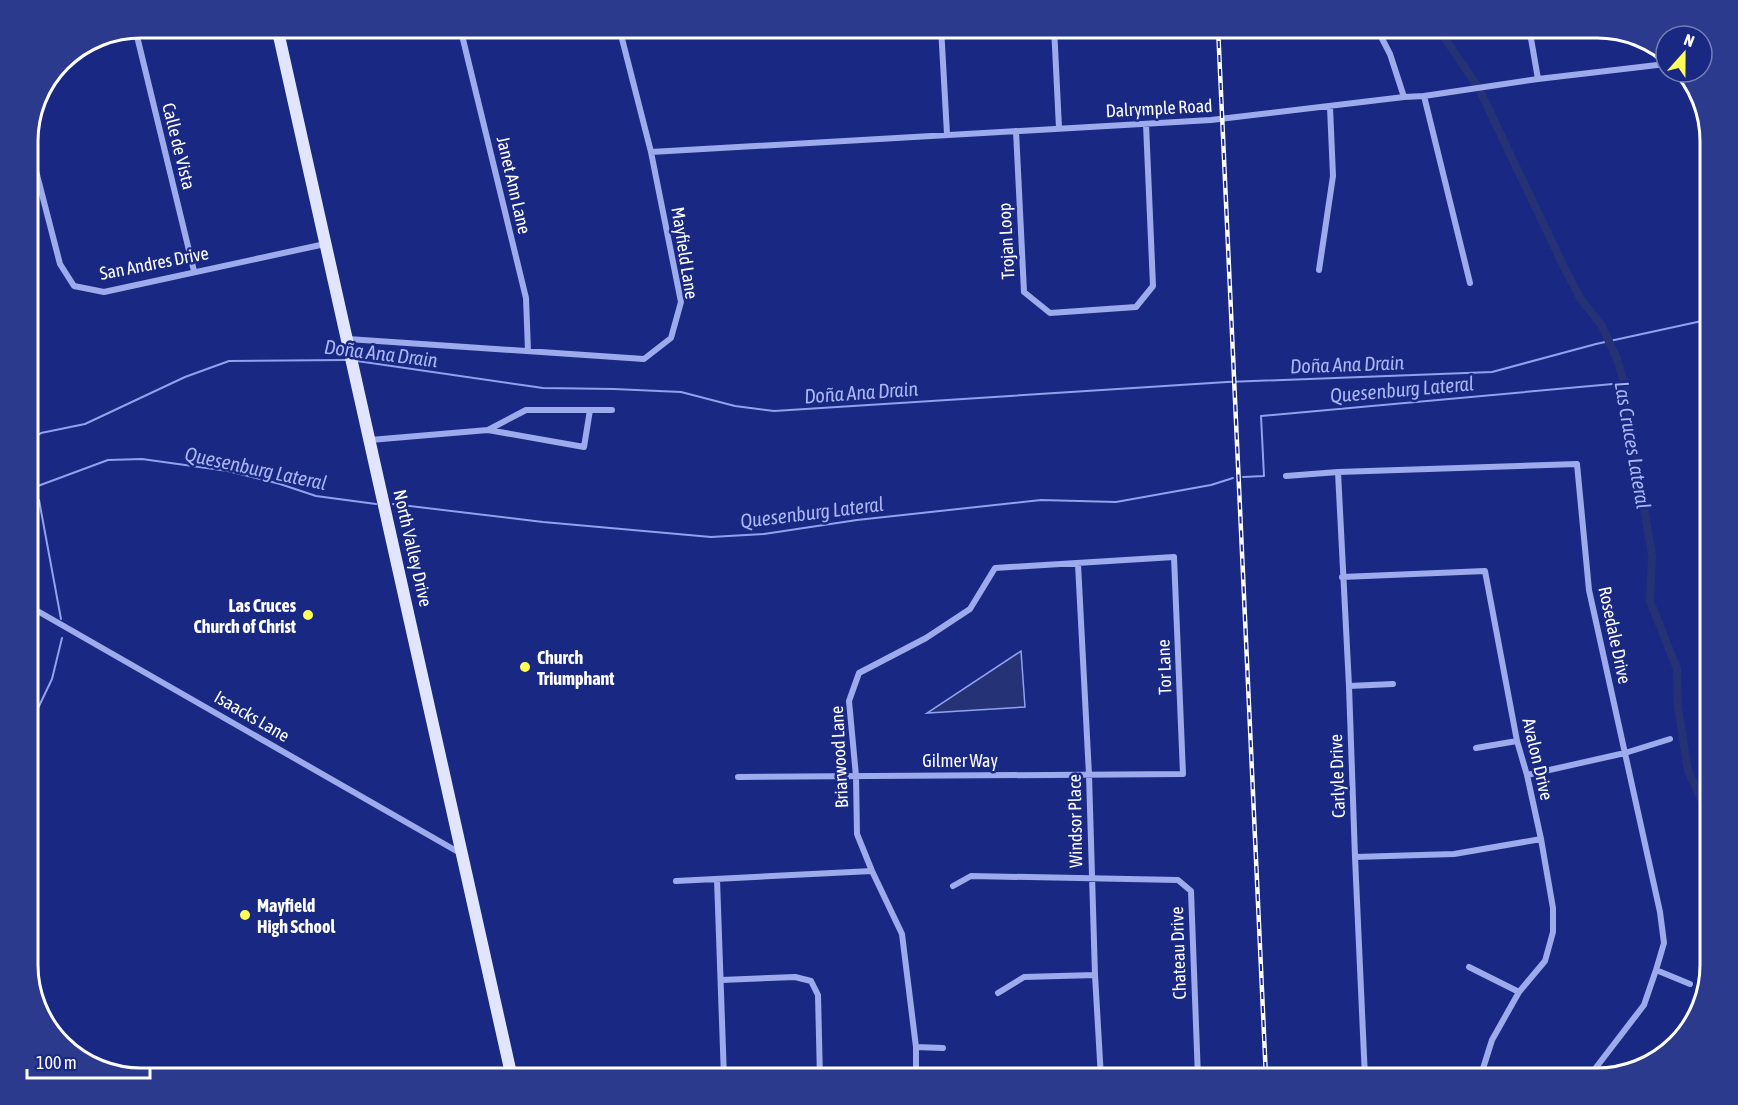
<svg xmlns="http://www.w3.org/2000/svg" width="1738" height="1105" font-family="'Asap Condensed',sans-serif">
	<style>
		.garden { fill: #2c3fa2 }
		.water { fill: #253275; stroke: #90a1ee; stroke-width: 1.5 }
		.lines { fill: none; stroke-linecap: round; stroke-linejoin: round }
		.stream { stroke: #90a1ee; stroke-width: 2 }
		.canal { stroke: #253275; stroke-width: 8 }
		.minor { stroke: #9dabec; stroke-width: 6 }
		.primary { stroke: #e2e5ff; stroke-width: 12 }
		.rail-casing { stroke: #fff; stroke-width: 4.5 }
		.rail { stroke: #192983; stroke-width: 2; stroke-dasharray: 7; stroke-linecap: butt }
		.poi-dot { fill: #fffd58; stroke: #192983; stroke-width: 2 }
		.labels { text-anchor: middle; dominant-baseline: central; stroke-width: 5; stroke-linejoin: round; paint-order: stroke }
		.street-label { font-size: 18px; fill: #fff; stroke: #192983 }
		.poi-label { font-size: 18px; font-weight: bold; fill: #fff; stroke: #192983; text-anchor: start }
		.water-label { font-size: 20px; font-style: italic; fill: #a9b6f3; stroke: #192983 }
		.rim { fill: none; stroke: #fff; stroke-width: 3 }
	</style>
	<rect width="100%" height="100%" fill="#192983"/>
	<path class="garden" d="M27,631L35,635L31,684L27,692Z"/>
	<path class="water" d="M1021,651L1025,707L927,713Z"/>
	<g class="lines">
		<path class="stream" d="M357,361L543,388L614,389L681,392L735,406L774,411L1227,382L1492,372L1596,344L1711,319
			M27,443L41,433L85,424L185,377L229,361L346,360
			M27,462L32,479
			M1243,477L1264,476L1261,416L1624,383
			M27,490L108,460L142,459L228,471L280,484L316,496L376,504
			M39,500L61,619
			M393,504L543,522L711,537L764,534L857,520L1041,500L1116,502L1211,485L1233,478
			M27,731L52,679L62,638"/>
		<path class="canal" d="M1437,27L1476,84
			M1481,93L1564,267L1580,298L1602,326L1617,359L1624,383L1652,556L1650,601L1677,669L1678,707L1688,771L1711,820"/>
		<path class="minor" d="M460,27L526,298L528,351
			M941,27L947,134
			M1054,27L1059,128
			M1376,27L1390,54L1404,97
			M1529,27L1538,79
			M135,28L194,271
			M1424,96L1470,283
			M1016,131L1024,292L1050,313L1136,307L1153,286L1146,124
			M27,136L60,264L74,286L104,292L325,244
			M651,152L1211,120L1404,97L1424,96L1538,79L1666,64
			M1319,270L1333,176L1330,107
			M348,339L644,359L671,338L681,302L651,152L619,27
			M488,430L584,447L590,410
			M370,440L488,430L526,410H612
			M1338,472L1349,686L1355,857L1365,1078
			M1286,476L1338,472L1577,464L1589,590L1660,912L1664,943L1656,970L1644,1005L1588,1078
			M1078,564L1089,775L1095,975L1101,1078
			M1342,577L1485,571L1517,741L1527,775L1541,839L1553,908V932L1545,961L1519,992L1492,1040L1480,1078
			M27,605L460,853
			M1349,686L1393,684
			M1476,748L1517,741
			M1527,775L1625,753L1670,739
			M738,777L1183,774L1174,557L995,568L970,609L926,638L859,673L849,701L856,776L857,834L872,871L902,934L916,1047V1078
			M1355,857L1454,854L1541,839
			M717,879L724,1078
			M676,881L872,871
			M953,886L971,876L1178,880L1191,891L1198,1078
			M1469,967L1519,992
			M1656,970L1690,984
			M721,980L795,977L811,981L818,995L820,1078
			M998,993L1024,977L1095,975
			M916,1047L943,1048"/>
		<path class="primary" d="M277,27L512,1078"/>
		<defs>
			<path id="rail" d="M1218,27L1266,1078"/>
		</defs>
		<use href="#rail" class="rail-casing"/>
		<use href="#rail" class="rail"/>
	</g>
	<g class="poi-dot">
		<circle cx="308" cy="615" r="6"/>
		<circle cx="525" cy="667" r="6"/>
		<circle cx="245" cy="915" r="6"/>
	</g>
	<g class="labels">
		<g class="street-label">
			<text transform="translate(1159 108) rotate(-3)">Dalrymple Road</text>
			<text transform="translate(179 146) rotate(76)">Calle de Vista</text>
			<text transform="translate(514 185) rotate(77)">Janet Ann Lane</text>
			<text transform="translate(1006 241) rotate(-93)">Trojan Loop</text>
			<text transform="translate(685 253) rotate(81)">Mayfield Lane</text>
			<text transform="translate(154 263) rotate(-11)">San Andres Drive</text>
			<text transform="translate(413 548) rotate(77)">North Valley Drive</text>
			<text transform="translate(1615 635) rotate(78)">Rosedale Drive</text>
			<text transform="translate(1164 667) rotate(-92)">Tor Lane</text>
			<text transform="translate(252 716) rotate(30)">Isaacks Lane</text>
			<text transform="translate(839 757) rotate(-93)">Briarwood Lane</text>
			<text transform="translate(1538 759) rotate(77)">Avalon Drive</text>
			<text x="960" y="760">Gilmer Way</text>
			<text transform="translate(1337 776) rotate(-92)">Carlyle Drive</text>
			<text transform="translate(1075 821) rotate(-91)">Windsor Place</text>
			<text transform="translate(1178 953) rotate(-92)">Chateau Drive</text>
		</g>
		<g class="poi-label">
			<text x="296" y="605" text-anchor="end">Las Cruces<tspan x="296" dy="21">Church of Christ</tspan></text>
			<text x="537" y="657">Church<tspan x="537" dy="21">Triumphant</tspan></text>
			<text x="257" y="905">Mayfield<tspan x="257" dy="21">High School</tspan></text>
		</g>
		<g class="water-label">
			<text transform="translate(381 353) rotate(7)">Doña Ana Drain</text>
			<text transform="translate(1347 364) rotate(-2)">Doña Ana Drain</text>
			<text transform="translate(1402 389) rotate(-5)">Quesenburg Lateral</text>
			<text transform="translate(861 392) rotate(-4)">Doña Ana Drain</text>
			<text transform="translate(1633 445) rotate(80)">Las Cruces Lateral</text>
			<text transform="translate(256 468) rotate(12)">Quesenburg Lateral</text>
			<text transform="translate(812 512) rotate(-7)">Quesenburg Lateral</text>
		</g>
	</g>
	<path d="M0 0H1738V1105H0ZM141 38H1597A103 103 0 0 1 1700 141V965A103 103 0 0 1 1597 1068H141A103 103 0 0 1 38 965V141A103 103 0 0 1 141 38Z" fill="#2b3a8d" fill-rule="evenodd"/>
	<path class="rim" d="M141 38H1597A103 103 0 0 1 1700 141V965A103 103 0 0 1 1597 1068H141A103 103 0 0 1 38 965V141A103 103 0 0 1 141 38Z"/>
	<g transform="translate(1684 54) rotate(21)"><circle r="28" fill="#192983" stroke="#757fb5" stroke-width="1.5"/>
	<path d="M0-4.5L10 22L0 15L-10 22Z" fill="#fffd58"/>
	<text y="-9" font-size="16" font-weight="bold" text-anchor="middle" fill="#ffffff">N</text>
	</g>
	<path d="M27 1069v9h123v-9" fill="none" stroke="#ffffff" stroke-width="3"/>
	<text x="36" y="1069" font-size="18" fill="#ffffff" stroke="#192983" stroke-width="4.5" paint-order="stroke">100 m</text>
</svg>
